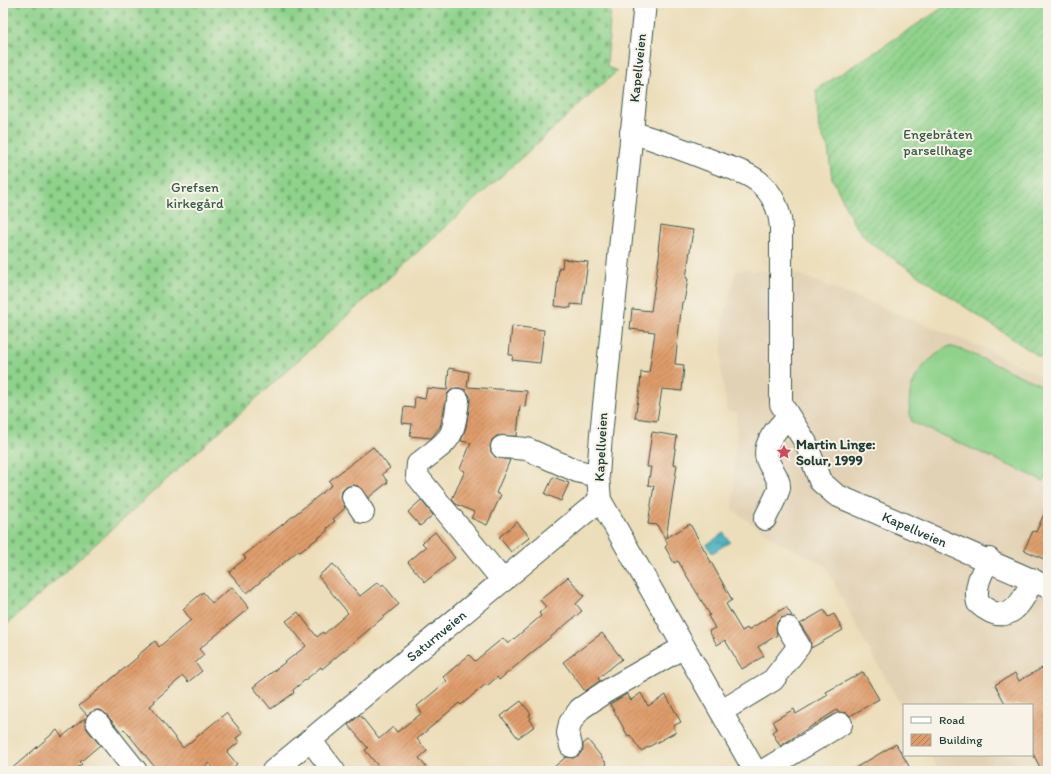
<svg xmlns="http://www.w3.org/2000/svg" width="1051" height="774" font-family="Itim,sans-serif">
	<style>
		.built { fill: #e2d2b5 }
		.cemetery { fill: url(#cemetery-stones); stroke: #568860 }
		.garden { fill: url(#garden-furrows); stroke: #568860 }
		.pitch { fill: #8ed28b; stroke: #568860 }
		.water { fill: url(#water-ripples); stroke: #2e7577 }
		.building { fill: url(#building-hatch) }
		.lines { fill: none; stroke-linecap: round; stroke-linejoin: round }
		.minor-casing { stroke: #3e5548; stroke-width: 24 }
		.minor { stroke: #fff; stroke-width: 22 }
		.labels { text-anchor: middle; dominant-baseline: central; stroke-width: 4; stroke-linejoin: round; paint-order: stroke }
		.street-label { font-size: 14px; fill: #1f3d34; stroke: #f7f3e8 }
		.park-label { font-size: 14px; fill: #355b45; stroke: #f7f3e8 }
		.poi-label { font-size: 14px; font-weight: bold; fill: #1f3d34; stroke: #f7f3e8; text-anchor: start }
	</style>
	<defs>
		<pattern id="cemetery-stones" width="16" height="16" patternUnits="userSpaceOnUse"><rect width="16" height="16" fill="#8ed28b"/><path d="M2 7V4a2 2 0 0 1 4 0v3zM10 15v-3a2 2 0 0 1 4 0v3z" fill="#73ac72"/></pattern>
		<pattern id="garden-furrows" width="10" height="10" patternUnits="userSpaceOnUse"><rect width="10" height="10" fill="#8ed28b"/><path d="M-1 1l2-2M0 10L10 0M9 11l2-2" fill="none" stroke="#73ac72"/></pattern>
		<pattern id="water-ripples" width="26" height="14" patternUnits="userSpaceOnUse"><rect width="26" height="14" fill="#3eadba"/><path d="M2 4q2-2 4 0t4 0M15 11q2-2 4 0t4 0" fill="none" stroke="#338e98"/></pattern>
		<pattern id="building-hatch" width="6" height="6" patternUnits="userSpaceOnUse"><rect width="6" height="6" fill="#df9c6b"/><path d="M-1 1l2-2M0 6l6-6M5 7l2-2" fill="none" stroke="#b48059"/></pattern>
	</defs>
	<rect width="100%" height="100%" fill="#f7f3e8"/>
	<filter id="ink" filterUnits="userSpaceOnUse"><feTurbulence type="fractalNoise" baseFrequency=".025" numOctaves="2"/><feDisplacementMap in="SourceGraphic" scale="8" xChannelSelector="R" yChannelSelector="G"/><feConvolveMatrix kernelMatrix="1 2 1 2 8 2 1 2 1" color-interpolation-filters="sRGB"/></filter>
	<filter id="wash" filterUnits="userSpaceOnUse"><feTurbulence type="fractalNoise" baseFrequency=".012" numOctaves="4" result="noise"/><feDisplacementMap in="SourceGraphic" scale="16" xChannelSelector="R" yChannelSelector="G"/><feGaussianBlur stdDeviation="0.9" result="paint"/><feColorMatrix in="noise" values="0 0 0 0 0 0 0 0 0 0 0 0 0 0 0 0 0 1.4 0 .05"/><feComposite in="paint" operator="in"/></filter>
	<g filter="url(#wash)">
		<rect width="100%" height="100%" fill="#ecdeba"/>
		<path class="built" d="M736,270L793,272L986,349L1048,380V771H939L930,755H1032V705H904V710L862,637L825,565L778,542L733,510L737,413L727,411L721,369L723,322Z"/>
		<path class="cemetery" d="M3,3H611L607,67L617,71L3,628Z"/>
		<path class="garden" d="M950,3H1048V361L1038,356L869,242L854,224L832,178L828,148L819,130L816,90Z"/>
		<path class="pitch" d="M949,346L963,350L1048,388V473L1044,481L912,422C902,387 920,363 949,346Z"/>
		<path class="water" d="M724,533L730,542L712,553L706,545Z"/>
		<g id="blocks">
			<path class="building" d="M661,225L693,230L686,278L688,279L684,302H682L675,364L684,365L682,391L662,389L657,421L635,418L640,387L641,372L649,373L655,332L630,329L632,309L651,311L660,250H658Z
				M563,259L588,262L582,305L571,304V308L555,306L559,267L562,268Z
				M512,326L544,330L540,363L512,360L513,355H509Z
				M449,368L469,372L467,387L527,391L525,407L520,406L517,436H497L492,440L490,446L491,452L495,457L510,460L496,493L501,495L487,525L471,518L474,512L456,504L452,499L465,471L460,469L471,443L461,441L466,427L470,402V396L466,390L460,388H454L448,393L440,427L431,438L410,436L412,424L402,423L404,407L414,408L415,397L425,399L427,388L447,390Z
				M652,432L677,436L673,464L677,465L666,538L690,524L732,600L726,604L742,631L747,628L748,630L786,607L792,616L781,618L777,622L776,628L777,635L758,647L764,656L742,669L725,640L717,645L709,631L715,628L708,616L710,615L678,561L674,563L665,547L668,544L657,525L648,524L654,486L648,485L651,467H647Z
				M373,447L390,468L382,474L388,482L368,498L358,486L352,485L346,487L342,491L341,497L345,508L333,519L335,521L327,528V531L300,552L299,550L247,593L229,572L246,558L243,556L332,485L329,481Z
				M553,477L569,483L561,501L545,494Z
				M421,500L433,515L420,526L408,512Z
				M1048,505V561L1024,550L1033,531L1036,532Z
				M517,522L530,537L511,552L499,537Z
				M435,532L455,558L425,582L408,562L426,547L422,543Z
				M333,564L360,596L378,582L381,586L383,584L399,604L322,669L321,667L293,690L294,693L271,709L253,687L306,646L286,621L298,612L317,637L323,632L324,634L348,613L318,576Z
				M568,577L584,596L576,604L582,611L499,680L497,677L487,686L486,684L461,705L459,703L417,739L427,751L419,758L429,771H382L365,750L368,748L348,725L360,715L379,739L393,727L397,732L422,713L417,706L447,681L443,677L469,655L475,661L503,638L508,644L541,616L539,613L546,607L540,600Z
				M232,587L249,608L199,649L204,655L195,663L202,671L188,682L183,676L154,701L155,702L150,706L183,748L226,713L243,733L236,738L239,742L227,752L237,764L229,771H216L209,763L200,771H158L124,729L121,732L106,714L101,710H96L87,715L79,706L138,657L137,656L155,641L159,647L191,620L183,609L203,592L212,603Z
				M824,610L828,617L834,614L843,630L811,648L810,639L800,624Z
				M602,633L622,659L598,678L600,681L585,691L563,662Z
				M1042,668L1048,679V771H1042L1032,752V705H1006L995,685L1015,673L1019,681Z
				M863,672L879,699L850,716L847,713L838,712L837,710L780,746L772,732L777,729L773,721L794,709L796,714L828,695L826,692Z
				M641,693L648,706L666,695L681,722L673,726L676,732L641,751L630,735L628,736L610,704L627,694L631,700Z
				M521,701L531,714L529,715L531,718L530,720L535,726L518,738L501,716Z
				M85,718V723L87,729L100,745L80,762L82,764L74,771H9L57,730L62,737Z
				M588,740L607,764L598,771H549L566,757L573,758L579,755L583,750V744Z
				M896,744L909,766L900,771H850Z"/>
		</g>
	</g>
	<g filter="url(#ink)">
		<use href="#blocks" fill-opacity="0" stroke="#3e5548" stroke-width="1"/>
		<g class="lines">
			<defs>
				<g id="minor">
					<path d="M645,3L601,435L598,476L600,500L755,771"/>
					<path id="s1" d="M631,132C660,141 687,151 715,162C730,168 747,172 759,182C773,194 780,210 781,228V404L806,443L820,481L836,495L1048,587"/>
					<path d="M458,400C453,443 450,438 418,464L417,476L503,581"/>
					<path d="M502,447L527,449L577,471L598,476"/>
					<path d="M353,497L363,512"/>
					<path d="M765,519C768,511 778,495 779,488C780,477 770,469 767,459C762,444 778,427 788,417"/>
					<path d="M989,559C981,574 974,586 978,603C1006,628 1022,607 1032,579"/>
					<path d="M722,711L773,680L799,646L788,628"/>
					<path d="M97,722L136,771"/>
					<path d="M310,740L334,771"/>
					<path d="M571,746L568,733L570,723L580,709L605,692L684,647"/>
					<path id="s2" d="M273,771L600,500"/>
					<path d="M763,771L841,724"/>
				</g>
			</defs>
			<use href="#minor" class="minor-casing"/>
			<use href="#minor" class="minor"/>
		</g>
	</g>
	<defs>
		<symbol id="sight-bare" viewBox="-9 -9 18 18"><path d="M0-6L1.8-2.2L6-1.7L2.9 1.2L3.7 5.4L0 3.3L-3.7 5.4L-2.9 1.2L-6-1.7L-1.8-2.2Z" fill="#d1495b" stroke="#f7f3e8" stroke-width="2.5" paint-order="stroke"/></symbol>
	</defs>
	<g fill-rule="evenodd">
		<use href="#sight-bare" x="773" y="441" width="22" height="22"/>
	</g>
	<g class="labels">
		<g class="street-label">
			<text transform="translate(638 68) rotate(-84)">Kapellveien</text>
			<text transform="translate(601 447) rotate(-87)">Kapellveien</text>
			<text stroke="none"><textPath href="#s1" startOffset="560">Kapellveien</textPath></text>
			<text stroke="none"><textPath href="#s2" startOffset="212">Saturnveien</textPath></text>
		</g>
		<g class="park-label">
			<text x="938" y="134">Engebråten<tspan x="938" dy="16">parsellhage</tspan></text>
			<text x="195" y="187">Grefsen<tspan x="195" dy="16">kirkegård</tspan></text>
		</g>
		<g class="poi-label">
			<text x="796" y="444">Martin Linge:<tspan x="796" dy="16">Solur, 1999</tspan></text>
		</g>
	</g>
	<rect width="1051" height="774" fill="none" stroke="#f7f3e8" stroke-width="16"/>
	<rect x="903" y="704" width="130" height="52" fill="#f7f3e8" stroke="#a1aaa0"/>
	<rect x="911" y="717" width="20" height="6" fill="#ffffff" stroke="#a1aaa0"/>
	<text x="939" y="724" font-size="12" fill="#1f3d34">Road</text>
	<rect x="911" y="734" width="20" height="12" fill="url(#building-hatch)" stroke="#a1aaa0"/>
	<text x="939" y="744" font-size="12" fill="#1f3d34">Building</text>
</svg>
